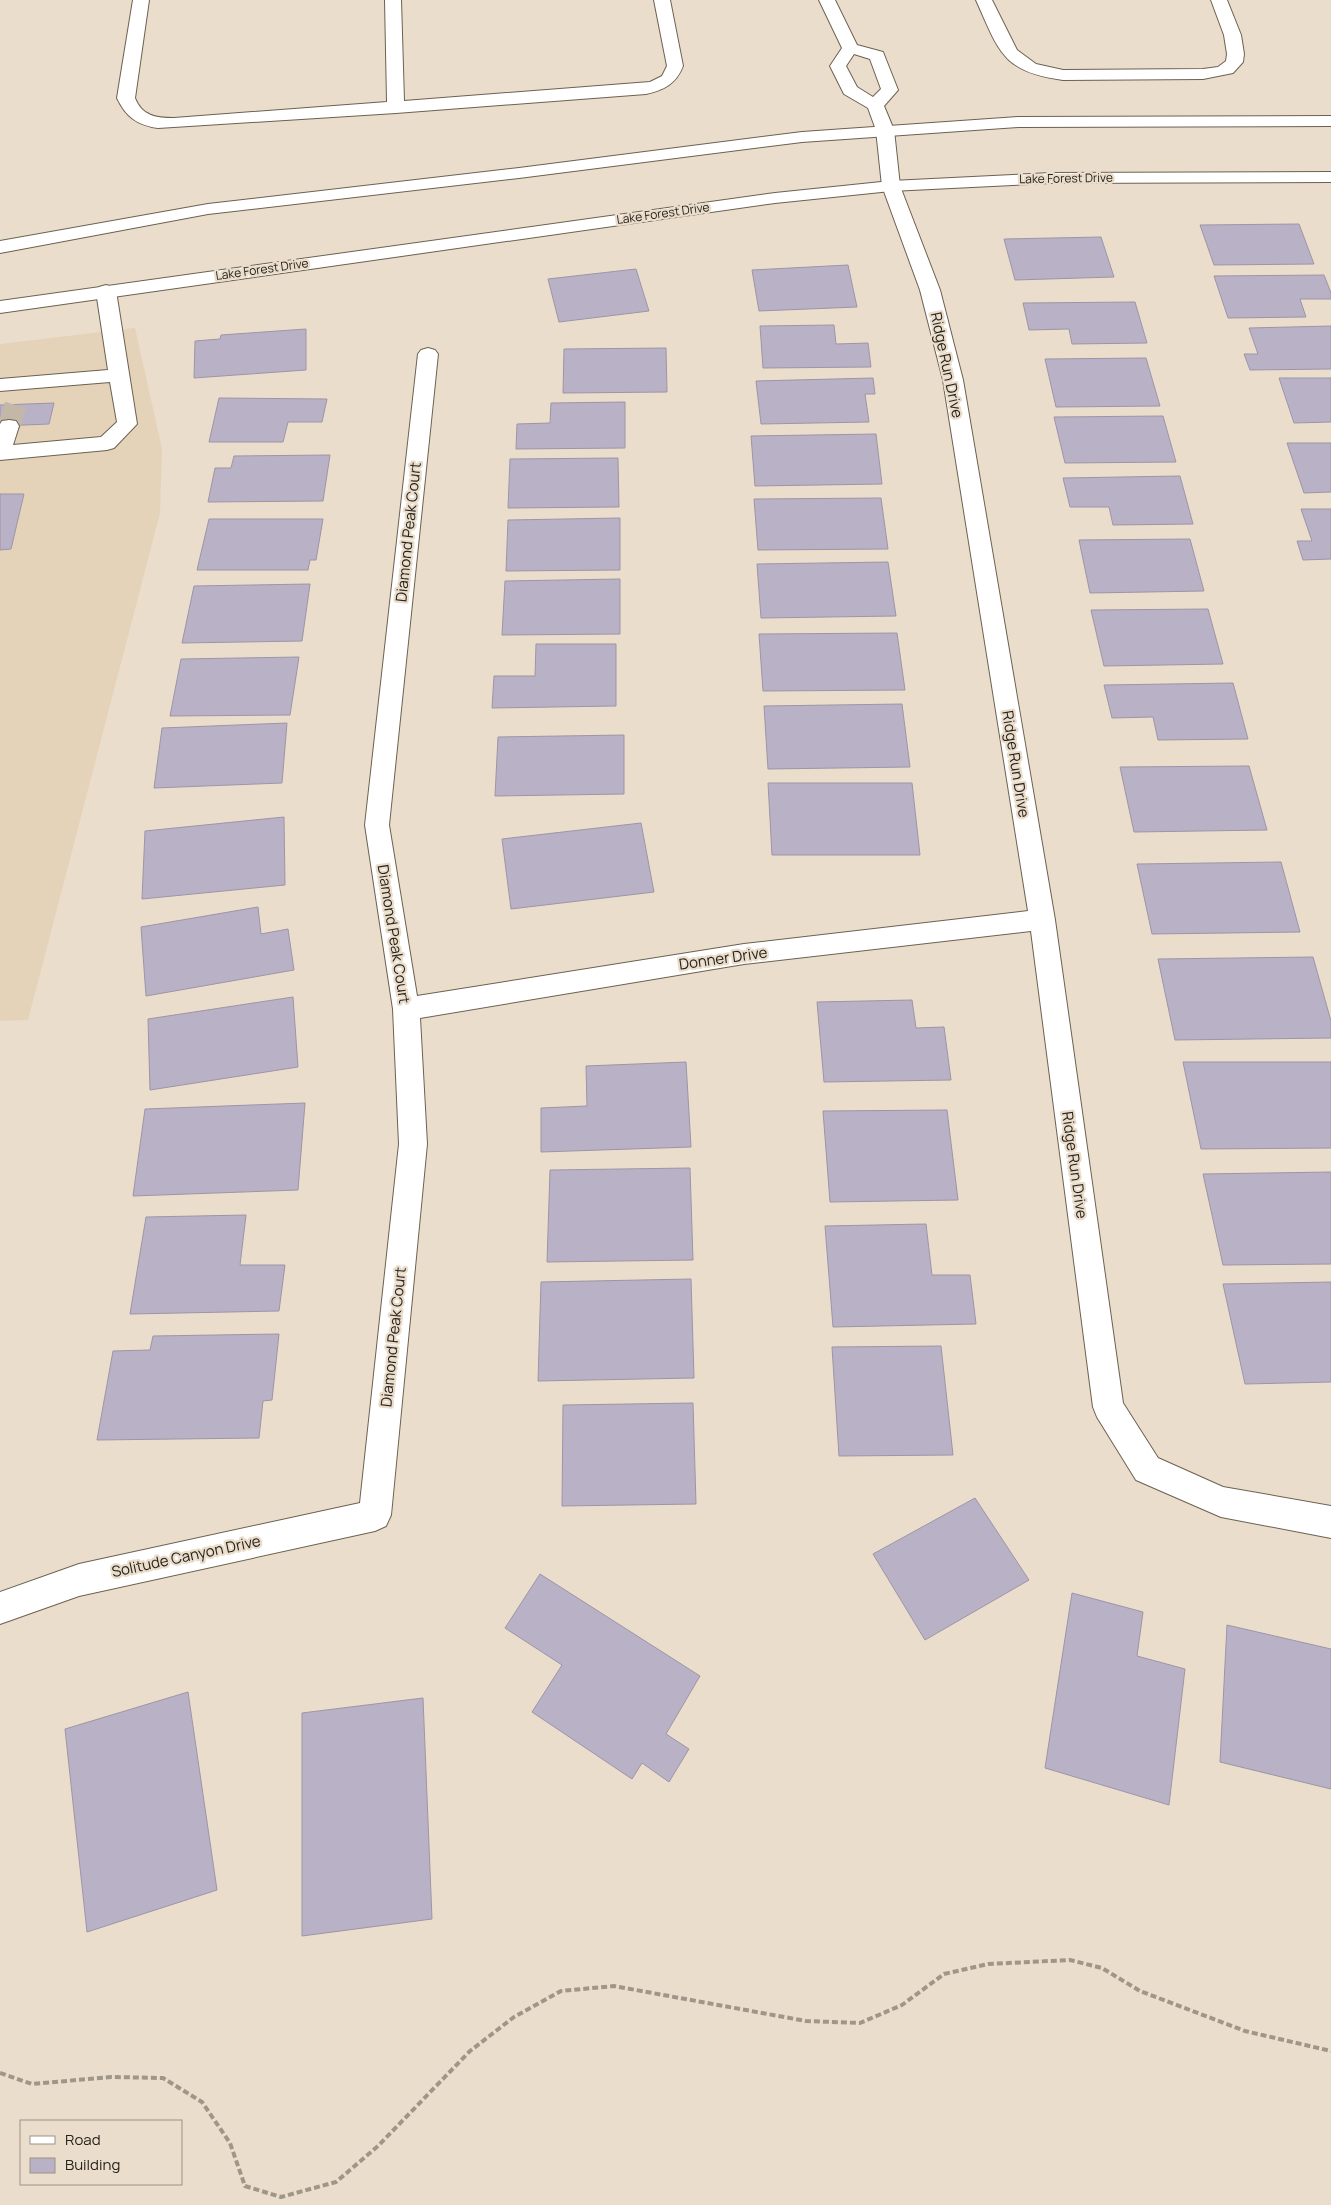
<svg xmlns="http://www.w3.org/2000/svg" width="1331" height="2205" font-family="Manrope,sans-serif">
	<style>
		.built { fill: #e4d2b9 }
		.building { fill: #b9b1c5; stroke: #9d95a7 }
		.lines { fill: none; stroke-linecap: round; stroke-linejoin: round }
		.minor-tunnel { stroke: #c3b8a8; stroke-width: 22; stroke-dasharray: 22 11; stroke-linecap: butt }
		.minor-casing { stroke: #6c6151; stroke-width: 2 }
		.major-casing { stroke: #6c6151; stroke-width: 2 }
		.path { stroke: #a09688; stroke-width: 4; stroke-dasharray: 6 3; stroke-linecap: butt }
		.minor { fill: #fff; fill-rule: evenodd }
		.major { fill: #fff; fill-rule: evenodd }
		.labels { text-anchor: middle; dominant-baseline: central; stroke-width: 4.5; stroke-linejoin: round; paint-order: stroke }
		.far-street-label { font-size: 12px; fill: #27221b; stroke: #eaddcb }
		.street-label { font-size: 15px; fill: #27221b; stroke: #eaddcb }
	</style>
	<rect width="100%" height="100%" fill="#eaddcb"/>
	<path class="built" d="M135,328L162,449L160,513L28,1020L0,1021V344Z"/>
	<path class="building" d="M1299,224L1314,264L1214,265L1200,225Z
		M1101,237L1114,277L1015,280L1004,239Z
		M848,265L857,307L759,311L752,270Z
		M636,269L649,311L559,322L548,279Z
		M1324,275L1331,293V299H1300L1306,317L1228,318L1214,276Z
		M1135,302L1147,343L1072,344L1069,329L1029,330L1023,303Z
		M834,325L836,344L868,343L871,367L763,368L760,326Z
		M1331,326V369L1250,370L1244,354H1258L1249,328Z
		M306,329V370L194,378L195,341L220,339L221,335Z
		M666,348L667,392L563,393L564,349Z
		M1146,358L1160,406L1056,407L1045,359Z
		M873,378L875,394H865L869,422L761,424L756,381Z
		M1279,378H1331V422L1294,423Z
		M219,398L327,399L322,422H288L283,442H209Z
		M625,402V448L516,449L517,424L550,423L551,403Z
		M54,403L49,424L0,426V405Z
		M1163,416L1176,462L1065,463L1054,417Z
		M876,434L882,484L755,486L751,436Z
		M1287,443H1331V492L1304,493Z
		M330,455L323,501L208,502L215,468H231L234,456Z
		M618,458L619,507L508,508L510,459Z
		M1180,476L1193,524L1113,525L1109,507H1070L1063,478Z
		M0,494H24L11,549L0,550Z
		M881,498L888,549L758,550L754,499Z
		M1301,509H1331V559L1303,560L1297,541H1312Z
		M620,518V570L506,571L508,520Z
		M209,519H323L316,560H310L308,570H197Z
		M1190,539L1204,591L1090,593L1079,540Z
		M888,562L896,616L761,618L757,564Z
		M620,579V634L502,635L505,581Z
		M310,584L302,641L182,643L194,586Z
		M1208,609L1223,664L1104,666L1091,610Z
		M897,633L905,690L763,691L759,634Z
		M536,644H616V706L492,708L494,676H535Z
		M299,657L290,715L170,716L181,659Z
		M1233,683L1248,739L1158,740L1153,717L1112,718L1104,685Z
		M902,704L910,767L768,769L764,706Z
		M287,723L282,783L154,788L162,728Z
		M624,735V794L495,796L498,737Z
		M1249,766L1267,830L1134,832L1120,767Z
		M768,783H912L920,855H772Z
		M284,817L285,885L142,899L145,831Z
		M641,823L654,892L511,909L502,839Z
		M1281,862L1300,932L1152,934L1137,864Z
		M258,907L261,934L288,929L294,970L146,996L141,927Z
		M1313,957L1331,1021V1038L1175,1040L1158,959Z
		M293,997L298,1067L150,1090L148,1019Z
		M912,1000L916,1028L944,1027L951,1080L824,1082L817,1002Z
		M686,1062L691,1147L541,1152V1108L587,1106L586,1066Z
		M1183,1062H1331V1148L1201,1149Z
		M305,1103L298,1190L133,1196L145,1109Z
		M947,1110L958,1200L830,1202L823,1111Z
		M690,1168L693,1260L547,1262L550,1170Z
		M1331,1172V1264L1223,1265L1203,1174Z
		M246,1215L240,1265H285L279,1311L130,1314L146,1217Z
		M926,1224L932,1275H970L976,1324L833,1327L825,1226Z
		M691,1279L694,1378L538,1381L541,1282Z
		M1331,1282V1382L1245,1384L1223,1284Z
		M279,1334L272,1400L263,1401L259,1438L97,1440L113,1351L150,1350L153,1336Z
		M941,1346L953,1455L839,1456L832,1347Z
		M693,1403L696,1504L562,1506L563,1405Z
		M975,1498L1029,1580L925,1640L873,1554Z
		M540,1574L700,1676L666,1734L689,1749L669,1782L642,1763L632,1779L532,1712L562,1665L505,1628Z
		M1072,1593L1143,1612L1137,1656L1185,1669L1169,1805L1045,1768Z
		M1227,1625L1331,1649V1789L1220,1762Z
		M188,1692L217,1890L87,1932L65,1729Z
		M423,1698L432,1919L302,1936V1713Z"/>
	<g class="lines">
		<path class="minor-tunnel" d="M9,426L16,404"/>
		<defs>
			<path id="minor" d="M133,0H149L135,98C142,116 156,118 174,118L387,102L385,0H401L404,101L650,82L662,76L667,66L654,0H670L683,66C676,84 664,90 646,94L396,113L158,128C137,125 126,117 117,98Z
				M819,0H835L857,45L883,52L898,90L884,106L894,130L900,186L940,290L963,380L1055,920L1123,1403L1158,1458L1223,1487L1331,1506V1538L1221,1517L1136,1480L1097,1417L1093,1407L1031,931L744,964L420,1018L427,1144L391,1515L386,1526L375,1531L79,1596L0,1624V1592L79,1564L360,1503L399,1144L393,1009L365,825L418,354L421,350L428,348L435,350L438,354L389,825L417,996L744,944L1028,911L943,380L920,290L882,186L876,130L868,108L844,94L830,66L842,48ZM854,54L870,59L881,89L873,97L857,87L846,66Z
				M976,0H992L1017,50L1036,64L1063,70L1203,69L1218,67L1226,61L1227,54L1224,35L1211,0H1227L1241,35L1244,54L1243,62L1233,73L1203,79L1063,80C1002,72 999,51 976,0Z
				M106,285L113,287L116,291L137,424L114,448L107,450L0,460V424L2,421L9,420L16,421L19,426L13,445L101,437L117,422L110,382L0,391V379L108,370L96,291L99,287Z"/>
			<path id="major" d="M1331,116V126L1018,127L802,142L519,178L208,214L0,253V241L208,204L519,168L802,132L1018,117Z
				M1331,172V182L1051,183L891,191L775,203L0,313V301L775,193L891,181L1051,173Z"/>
		</defs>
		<use href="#minor" class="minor-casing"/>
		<use href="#major" class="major-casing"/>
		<path class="path" d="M0,2073L32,2084L111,2077L163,2078L202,2102L230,2143L245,2186L281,2197L336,2182L378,2146L470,2051L514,2017L561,1991L614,1986L806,2021L860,2023L902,2005L944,1974L988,1964L1070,1960L1102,1968L1140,1991L1245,2031L1331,2051"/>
		<use href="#minor" class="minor"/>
		<use href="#major" class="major"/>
	</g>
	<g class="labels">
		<g class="far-street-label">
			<text transform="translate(1066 178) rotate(-1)">Lake Forest Drive</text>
			<text transform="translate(663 213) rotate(-8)">Lake Forest Drive</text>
			<text transform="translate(262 269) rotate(-8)">Lake Forest Drive</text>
		</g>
		<g class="street-label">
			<text transform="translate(947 365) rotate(78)">Ridge Run Drive</text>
			<text transform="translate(408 532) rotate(-84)">Diamond Peak Court</text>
			<text transform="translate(1016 764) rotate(81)">Ridge Run Drive</text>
			<text transform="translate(394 934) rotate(81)">Diamond Peak Court</text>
			<text transform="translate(723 958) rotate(-8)">Donner Drive</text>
			<text transform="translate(1075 1165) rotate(82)">Ridge Run Drive</text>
			<text transform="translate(393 1337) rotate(-84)">Diamond Peak Court</text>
			<text transform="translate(186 1556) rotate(-12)">Solitude Canyon Drive</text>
		</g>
	</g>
	<rect x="20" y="2120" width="162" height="65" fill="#eaddcb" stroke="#9c9285"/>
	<rect x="30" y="2136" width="25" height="8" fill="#ffffff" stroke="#9c9285"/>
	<text x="65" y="2145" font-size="15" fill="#27221b">Road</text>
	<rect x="30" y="2158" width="25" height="15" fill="#b9b1c5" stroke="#9c9285"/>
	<text x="65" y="2170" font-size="15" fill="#27221b">Building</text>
</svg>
